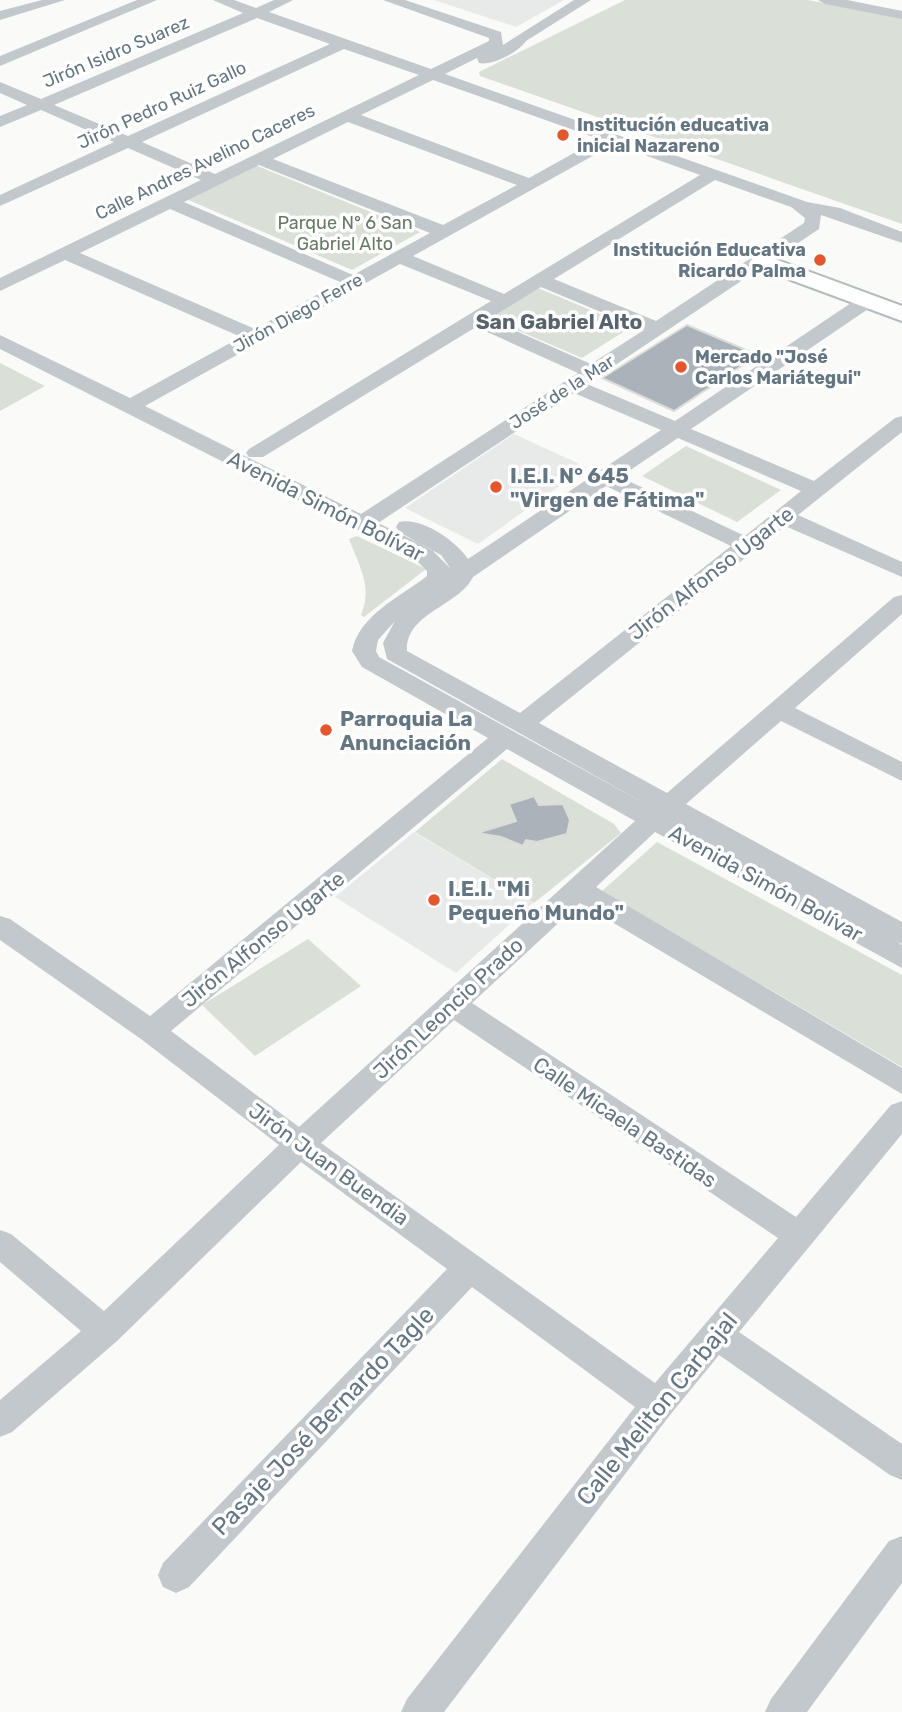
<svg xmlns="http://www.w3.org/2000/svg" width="902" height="1712" font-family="Rubik,sans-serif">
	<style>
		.built { fill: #e8e9e9 }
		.green { fill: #dadfd7 }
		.building { fill: #aab3b9; stroke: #dcdcda; stroke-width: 2 }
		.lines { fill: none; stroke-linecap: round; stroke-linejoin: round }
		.major-casing { stroke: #b5babe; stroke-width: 4 }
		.minor { fill: #c3c8cc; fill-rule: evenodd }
		.major { fill: #fff; fill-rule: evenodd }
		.poi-dot { fill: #e4572e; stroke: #fff; stroke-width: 2.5 }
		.labels { text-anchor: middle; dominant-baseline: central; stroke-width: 7; stroke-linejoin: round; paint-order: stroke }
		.far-street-label { font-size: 18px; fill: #657683; stroke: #fff }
		.far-poi-label { font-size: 18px; font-weight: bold; fill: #657683; stroke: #fff; text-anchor: start }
		.far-park-label { font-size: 18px; fill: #687a64; stroke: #fff }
		.far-quarter-label { font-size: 21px; font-weight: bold; fill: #57646e; stroke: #fff }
		.poi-label { font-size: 21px; font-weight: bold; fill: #657683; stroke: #fff; text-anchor: start }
		.street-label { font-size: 21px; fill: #657683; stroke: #fff }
		.near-street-label { font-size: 24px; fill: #657683; stroke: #fff }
	</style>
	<rect width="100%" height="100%" fill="#fafaf8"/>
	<path class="built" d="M434,0H564L516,27Z
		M514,434L586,467L478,544L405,508Z
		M414,832L533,903L456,973L335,897Z"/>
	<path class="green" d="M625,0H808L902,18V224L480,76L479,72Z
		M255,165L420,232L352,270L186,199Z
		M538,288L631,327L582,358L489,318Z
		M0,363L45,386L0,411Z
		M686,446L781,490L737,522L642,476Z
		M357,536L426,569L364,617L361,615C373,586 359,566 349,539Z
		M502,759L614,824L621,833L534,903L415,832Z
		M657,842L902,975V1067L602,891Z
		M308,939L361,986L255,1056L202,1005Z"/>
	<path class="building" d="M687,325L758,355L674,411L602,378Z
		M534,796L539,805L563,804L570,820L567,834L537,842L526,840L523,846L501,837L477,833L516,821L509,804Z"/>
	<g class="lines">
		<defs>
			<path id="major" d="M761,254L902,306V321L753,266L750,261Z"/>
		</defs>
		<use href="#major" class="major-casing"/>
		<path class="minor" d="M42,0H65L0,20V11Z
			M137,0H157L0,66V56Z
			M213,0H234L256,8L274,0H293L269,12L431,69L489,41V38L383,0H405L501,32L503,45L574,0H591L526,41C519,52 492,66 479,63L477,58L445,74L807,202L840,208L902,232V243L821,215L819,229L587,384L675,421L860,297H874L876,301L874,305L691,429L814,481L895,418L902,416V432L798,515L902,562V577L785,526L539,723L667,793L894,597L902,595V614L795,708L902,762V781L781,721L686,804L902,922V944L897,942L902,945V968L655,832L596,887L902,1068V1094L580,903L472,1003L796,1217L891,1105L902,1101V1134L739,1332L902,1444V1480L890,1475L719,1355L670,1415L444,1712H401L407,1699L635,1407L472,1287L189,1587L176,1593L163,1587L158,1575L163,1563L447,1269L301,1162L117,1341L12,1432L0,1437V1400L81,1331L0,1262V1230L11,1234L104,1311L279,1145L141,1039L0,940V916L10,919L150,1016L488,738L362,667L352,651C359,615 400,597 427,576V571L415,559L0,349V335L130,398L241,337L65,260L0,291V278L201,180L128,148L0,206V195L114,142L41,110L0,127V116L27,105L0,93V82L41,99L243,13ZM257,18L330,44L128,136L54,105ZM344,49L419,75L215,174L142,142ZM433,80L599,139L529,178L361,115ZM348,122L517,185L443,225L273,159ZM614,144L700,175L504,294L413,256ZM259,165L430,233L353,275L184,202ZM715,180L791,207L805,218L804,223L656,321L554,279ZM170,209L340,282L255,329L80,253ZM400,264L491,301L249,449L246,453L249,457H263L476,327L578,373L361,514L145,406ZM541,287L644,330L591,364L489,319ZM574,393L661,430L468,559C456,541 422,517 399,522L396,527L399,532L441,555L451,569L431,549L378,523ZM678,438L801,491L745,536L620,477ZM606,486L731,546L520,713L407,651C405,613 459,606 473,577ZM395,621L383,643L387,659L651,807L379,657L376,651L378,640ZM507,749L635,821L299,1127L171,1031ZM454,1020L778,1238L655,1383L321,1143Z
			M818,0H847L902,11V19L825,4Z
			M902,1536V1583L807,1712H765L771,1699L889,1541Z"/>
		<use href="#major" class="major"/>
	</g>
	<g class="poi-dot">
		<circle cx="563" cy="135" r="7"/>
		<circle cx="820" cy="260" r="7"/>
		<circle cx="681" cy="367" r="7"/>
		<circle cx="496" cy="487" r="7"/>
		<circle cx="326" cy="730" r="7"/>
		<circle cx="434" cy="900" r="7"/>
	</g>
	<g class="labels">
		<g class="far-street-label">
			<text transform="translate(116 52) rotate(-23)">Jirón Isidro Suarez</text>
			<text transform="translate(162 105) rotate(-25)">Jirón Pedro Ruiz Gallo</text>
			<text transform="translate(205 162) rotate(-26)">Calle Andres Avelino Caceres</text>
			<text transform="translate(298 313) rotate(-29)">Jirón Diego Ferre</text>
			<text transform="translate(562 392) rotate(-33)">José de la Mar</text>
		</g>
		<g class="far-poi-label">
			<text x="577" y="125">Institución educativa<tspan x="577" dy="21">inicial Nazareno</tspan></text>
			<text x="806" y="250" text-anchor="end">Institución Educativa<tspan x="806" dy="21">Ricardo Palma</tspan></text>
			<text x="695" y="357">Mercado "José<tspan x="695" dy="21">Carlos Mariátegui"</tspan></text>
		</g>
		<g class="far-park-label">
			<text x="345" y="223">Parque N° 6 San<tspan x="345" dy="21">Gabriel Alto</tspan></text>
		</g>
		<g class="far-quarter-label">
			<text x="559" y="321">San Gabriel Alto</text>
		</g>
		<g class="poi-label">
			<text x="510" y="475">I.E.I. N° 645<tspan x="510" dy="24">"Virgen de Fátima"</tspan></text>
			<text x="340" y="718">Parroquia La<tspan x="340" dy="24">Anunciación</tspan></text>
			<text x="448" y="888">I.E.I. "Mi<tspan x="448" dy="24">Pequeño Mundo"</tspan></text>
		</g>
		<g class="street-label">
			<text transform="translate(326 506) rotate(27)">Avenida Simón Bolívar</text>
			<text transform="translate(711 573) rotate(-38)">Jirón Alfonso Ugarte</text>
			<text transform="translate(766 883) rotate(29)">Avenida Simón Bolívar</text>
			<text transform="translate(263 939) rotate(-39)">Jirón Alfonso Ugarte</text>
			<text transform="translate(448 1008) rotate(-43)">Jirón Leoncio Prado</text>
			<text transform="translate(625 1122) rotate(34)">Calle Micaela Bastidas</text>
			<text transform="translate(329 1164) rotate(36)">Jirón Juan Buendia</text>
		</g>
		<g class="near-street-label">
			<text transform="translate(657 1409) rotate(-51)">Calle Meliton Carbajal</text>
			<text transform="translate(323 1421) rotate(-46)">Pasaje José Bernardo Tagle</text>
		</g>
	</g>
</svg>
